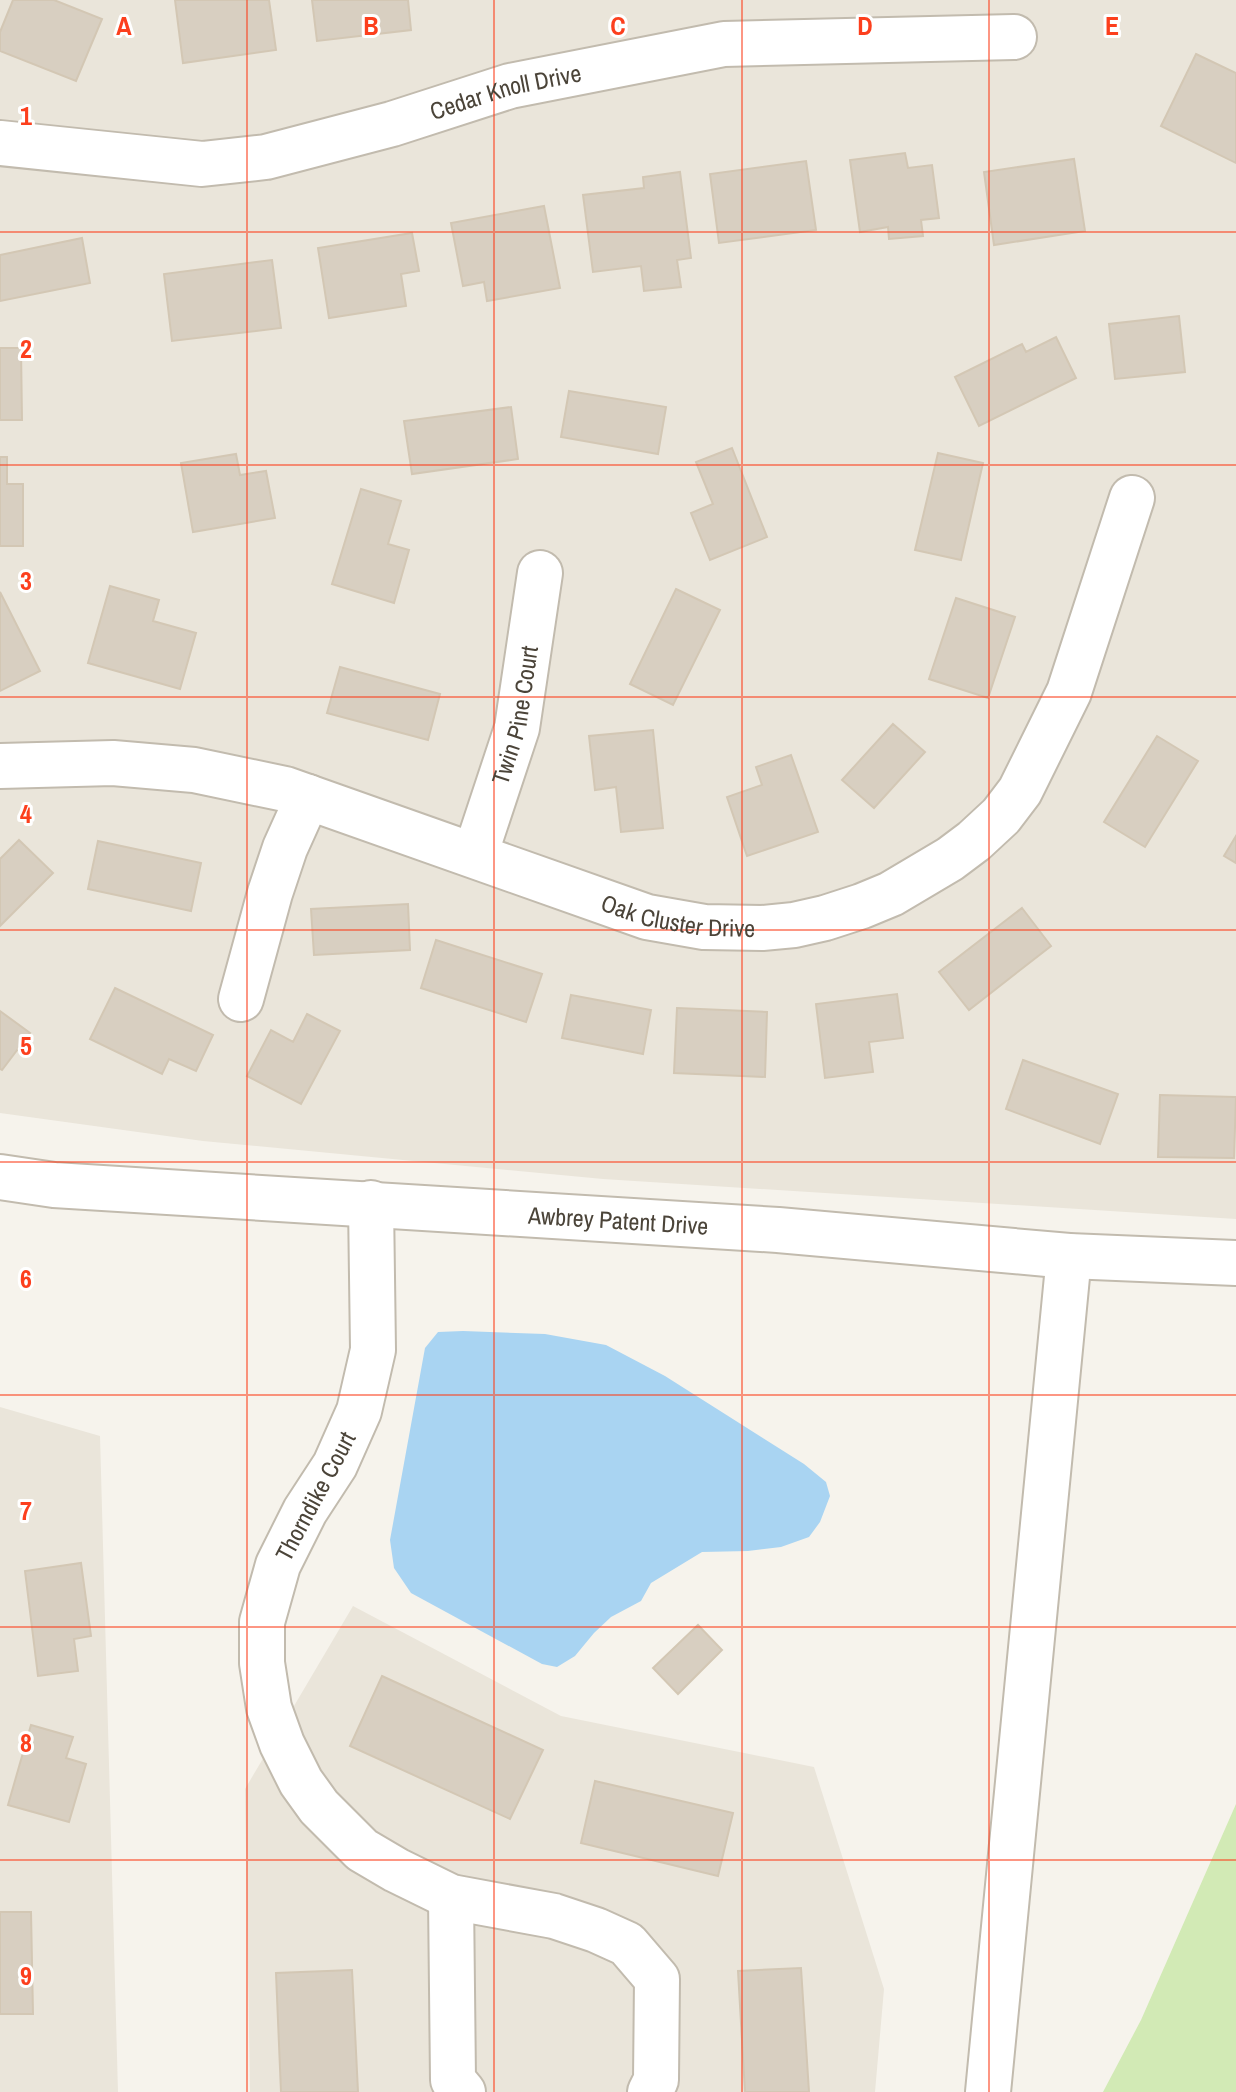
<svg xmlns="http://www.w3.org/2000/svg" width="1236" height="2092" font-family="'Archivo Narrow',sans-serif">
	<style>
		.residential { fill: #eae5da }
		.green { fill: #d2eab5 }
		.water { fill: #a9d4f2 }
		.building { fill: #d8cfc1; stroke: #d3c7b4; stroke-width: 2 }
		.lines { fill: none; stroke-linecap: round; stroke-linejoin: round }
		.minor-casing { stroke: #c2bbae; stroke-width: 48 }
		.minor { stroke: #fff; stroke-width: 44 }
		.grid { fill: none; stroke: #fc3f1d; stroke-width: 2; stroke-opacity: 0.55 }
		.labels { text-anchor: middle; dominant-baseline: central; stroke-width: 6; stroke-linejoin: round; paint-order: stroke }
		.street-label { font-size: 24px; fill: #4b4439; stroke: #fff }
		.grid-label { font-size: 26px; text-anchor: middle; font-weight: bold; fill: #fc3f1d; stroke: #fff; stroke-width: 6; stroke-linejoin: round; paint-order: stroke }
	</style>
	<rect width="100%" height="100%" fill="#f6f3ec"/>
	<path class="residential" d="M0,0H1236V1219L603,1179L203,1141L0,1113Z
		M0,1407L100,1436L118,2092H0Z
		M353,1606L561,1716L814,1767L884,1989L875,2092H250L245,1789Z"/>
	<path class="green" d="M1236,1804V2092H1103L1141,2020Z"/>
	<path class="water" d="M463,1331L545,1334L606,1345L665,1376L804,1464L826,1482L830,1496L820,1522L809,1537L781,1547L748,1551L702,1552L651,1583L641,1601L611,1617L594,1633L575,1656L557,1667L542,1664L411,1593L394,1568L390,1540L425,1348L438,1332Z"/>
	<path class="building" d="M13,0H54L102,19L76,81L0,51V32Z
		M175,0H269L276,50L183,63Z
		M312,0H408L411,30L317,41Z
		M1196,54L1236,73V163L1161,126Z
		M905,153L908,168L932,165L939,218L921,220L923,236L889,239L888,227L860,232L850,160Z
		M1074,159L1085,231L994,245L984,172Z
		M806,161L816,230L719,243L710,174Z
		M680,172L691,258L677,260L681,287L644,291L641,266L593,272L583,195L644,188L643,177Z
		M544,206L560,288L487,301L484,282L463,286L451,223Z
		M412,233L419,271L401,274L406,306L329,318L318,248Z
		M82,238L90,283L0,301V255Z
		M272,260L281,328L172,341L164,274Z
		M1179,316L1185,372L1115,379L1109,324Z
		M1056,337L1076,378L979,426L955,377L1022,344L1026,352Z
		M0,348H21L22,420H0Z
		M569,391L666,407L658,454L561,437Z
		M511,407L518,459L412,474L404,421Z
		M732,448L767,537L710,560L691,513L713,504L696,462Z
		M938,453L983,463L961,560L915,550Z
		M236,454L240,475L266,471L275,518L193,532L181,463Z
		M0,457H7V484H23V546H0Z
		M361,489L401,501L388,544L409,550L394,603L332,584Z
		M110,586L159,600L153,621L196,633L180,689L88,663Z
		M676,589L720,610L673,705L630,684Z
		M0,592L40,671L0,691Z
		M956,598L1015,617L988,698L929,679Z
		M340,667L440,694L428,740L327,713Z
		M893,724L925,752L874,808L842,780Z
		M653,730L663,828L621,832L616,787L595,790L589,736Z
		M1157,736L1198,761L1145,847L1104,822Z
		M791,755L818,832L747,856L727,797L762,785L756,767Z
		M1236,836V863L1224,856Z
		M19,840L53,873L0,926V859Z
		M98,841L201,863L191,911L88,889Z
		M408,904L410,950L314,955L311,909Z
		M1022,908L1051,946L969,1010L939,972Z
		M436,940L542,974L526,1022L421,988Z
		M115,988L213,1035L196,1071L169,1059L162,1074L90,1039Z
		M897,994L903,1038L869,1042L873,1072L825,1078L816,1004Z
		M571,995L651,1010L643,1054L562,1038Z
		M677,1008L767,1012L765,1077L674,1073Z
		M0,1011L30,1033L2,1070L0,1069Z
		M307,1014L340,1031L301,1104L247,1076L271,1030L293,1042Z
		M1023,1060L1118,1094L1100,1144L1006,1109Z
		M1160,1095L1236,1097L1234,1158L1158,1157Z
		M81,1563L91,1636L74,1639L78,1671L38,1676L25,1571Z
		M698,1625L722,1650L678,1694L653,1668Z
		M382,1676L543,1750L510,1819L350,1746Z
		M31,1725L73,1737L66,1758L86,1764L69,1822L8,1805Z
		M595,1781L733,1813L718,1876L581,1843Z
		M0,1912H31L33,2014H0Z
		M801,1968L809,2092H745L738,1971Z
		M352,1970L358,2092H281L276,1973Z"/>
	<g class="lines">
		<defs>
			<g id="minor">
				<path id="s1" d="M0,143L202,164L266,157L392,124L510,86L724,44L1014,37"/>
				<path id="s2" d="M0,766L113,763L194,770L285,789L647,917L704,927L762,928L794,925L825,918L862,906L891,894L950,859L974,841L1001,816L1020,791L1069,692L1132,498"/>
				<path id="s3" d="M475,855L517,728L540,573"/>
				<path d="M241,999L270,893L285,848L308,797"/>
				<path id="s4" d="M0,1177L54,1185L778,1230L1069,1256L1236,1263"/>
				<path d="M371,1203L373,1350L359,1411L335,1465L305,1511L278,1565L262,1622V1663L269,1708L282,1744L301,1782L319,1807L362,1850L396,1870L451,1897L554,1916L596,1930L627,1944L657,1979L656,2080L650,2092"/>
				<path d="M451,1897L453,2080L463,2092"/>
				<path d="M988,2092L1069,1256"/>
			</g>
		</defs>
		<use href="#minor" class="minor-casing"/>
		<use href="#minor" class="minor"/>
	</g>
	<path class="grid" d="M247,0V2092M494,0V2092M742,0V2092M989,0V2092M0,232H1236M0,465H1236M0,697H1236M0,930H1236M0,1162H1236M0,1395H1236M0,1627H1236M0,1860H1236"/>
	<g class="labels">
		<g class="street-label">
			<text stroke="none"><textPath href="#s1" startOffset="516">Cedar Knoll Drive</textPath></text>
			<text stroke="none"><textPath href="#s3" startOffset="146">Twin Pine Court</textPath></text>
			<text stroke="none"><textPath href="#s2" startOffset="702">Oak Cluster Drive</textPath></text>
			<text stroke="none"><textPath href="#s4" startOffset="620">Awbrey Patent Drive</textPath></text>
			<text transform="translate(315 1496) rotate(-62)">Thorndike Court</text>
		</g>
	</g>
	<g class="grid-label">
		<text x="124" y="35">A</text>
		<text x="371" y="35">B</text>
		<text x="618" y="35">C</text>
		<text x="865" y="35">D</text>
		<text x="1112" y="35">E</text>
		<text x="26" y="125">1</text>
		<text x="26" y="358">2</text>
		<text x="26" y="590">3</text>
		<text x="26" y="823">4</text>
		<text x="26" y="1055">5</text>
		<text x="26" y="1288">6</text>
		<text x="26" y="1520">7</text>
		<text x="26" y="1752">8</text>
		<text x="26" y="1985">9</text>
	</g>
</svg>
